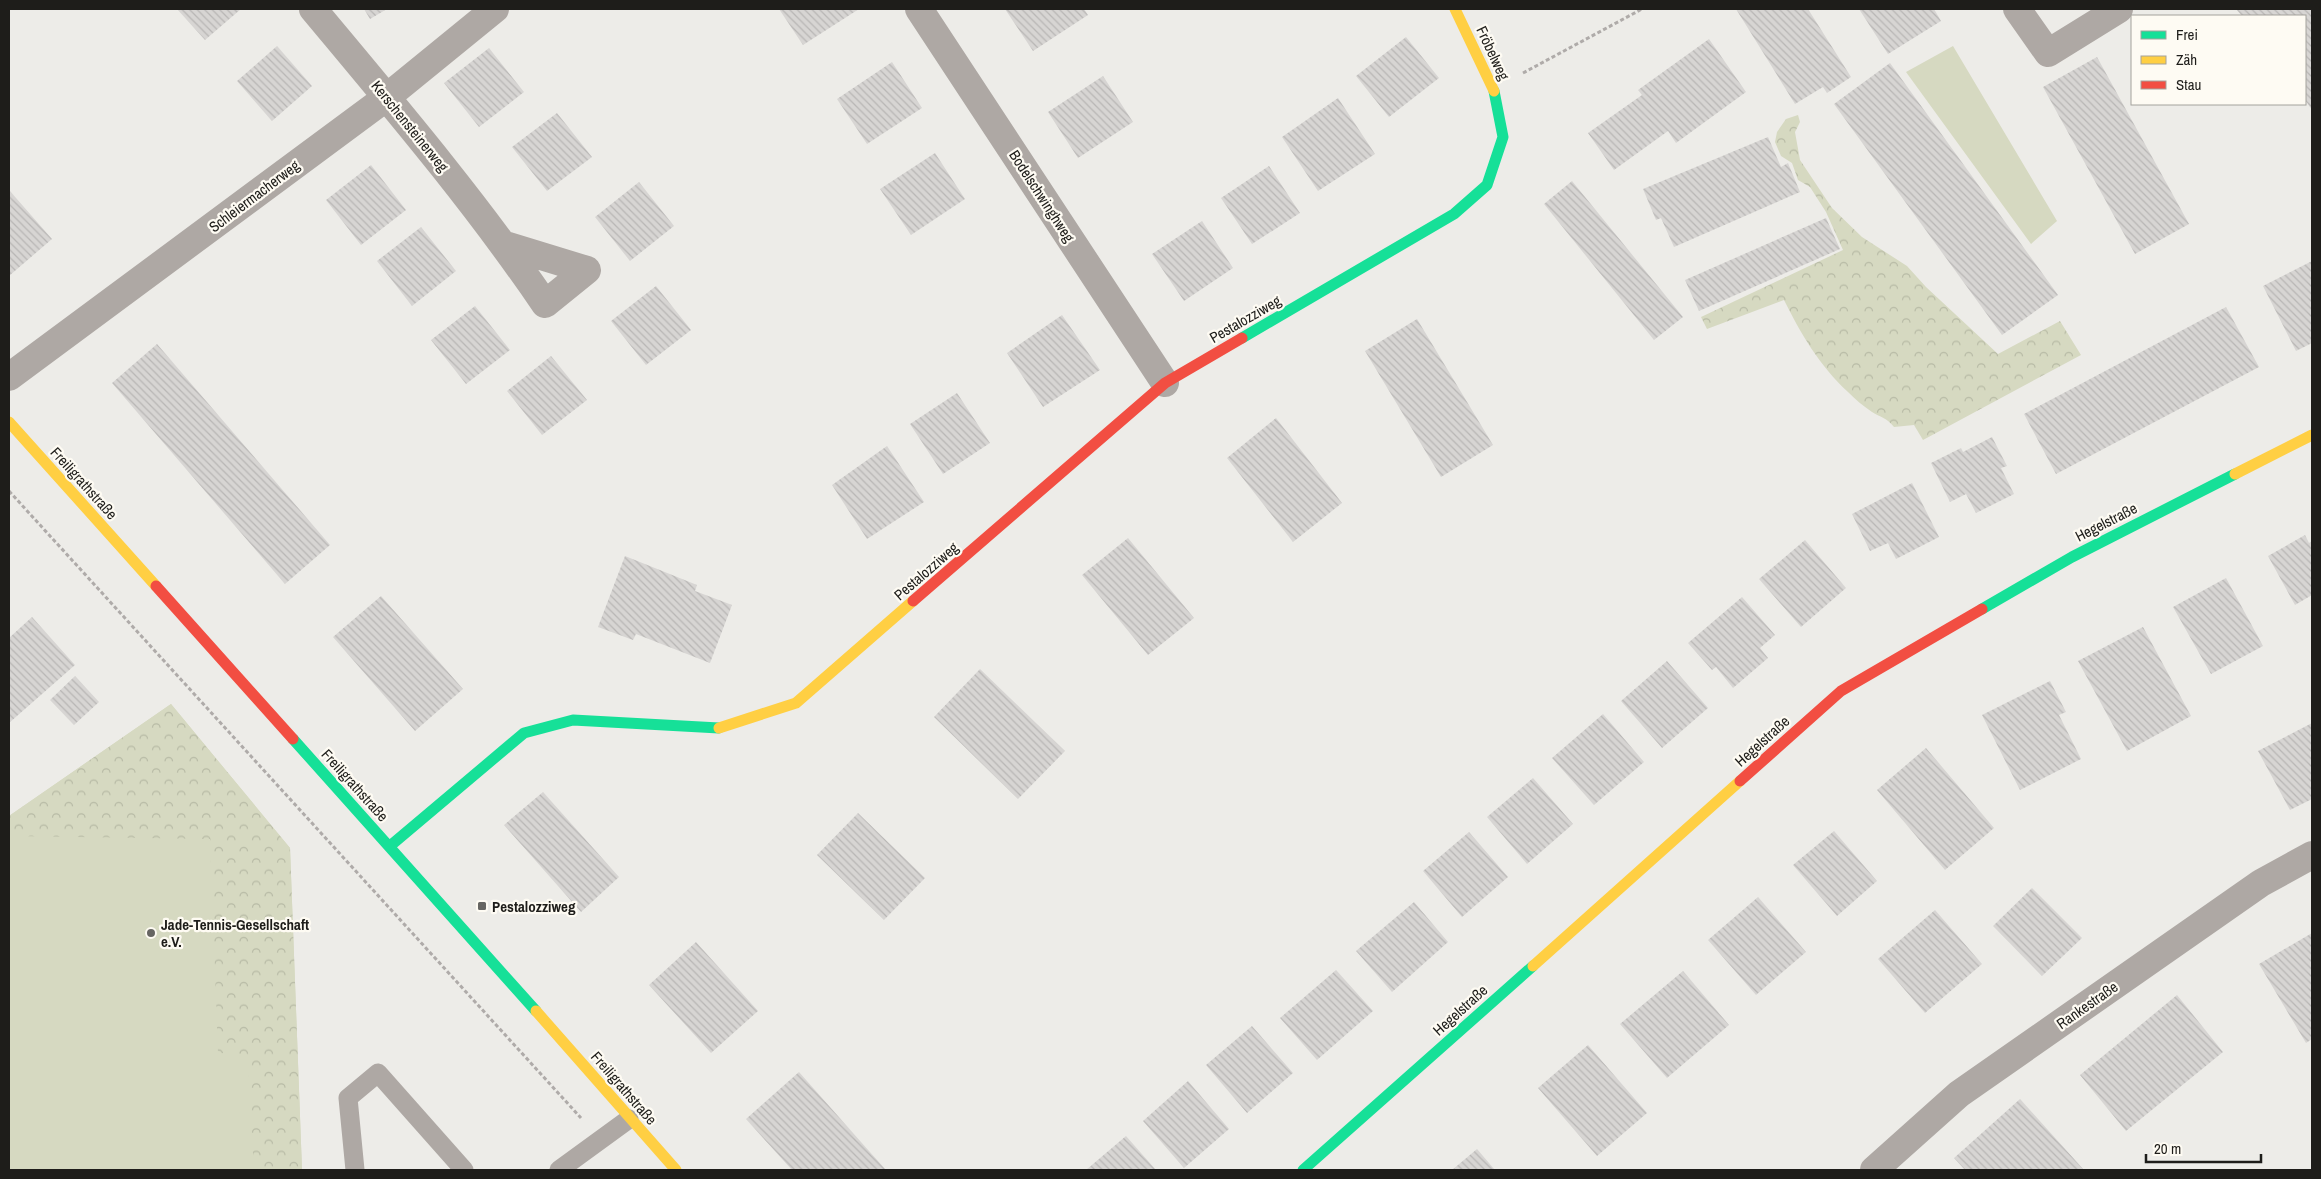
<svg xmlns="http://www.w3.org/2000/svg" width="2321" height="1179" font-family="'Archivo Narrow',sans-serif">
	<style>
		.green { fill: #d6d9c1 }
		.forest { fill: url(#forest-crowns) }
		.building { fill: url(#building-back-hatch) }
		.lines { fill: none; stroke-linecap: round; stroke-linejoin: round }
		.path { stroke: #afaba9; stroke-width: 3; stroke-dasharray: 4 2.5; stroke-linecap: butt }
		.lane { stroke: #aea8a4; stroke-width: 19 }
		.street { stroke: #aea8a4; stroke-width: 28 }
		.fast { stroke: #16e098; stroke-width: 11 }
		.slow { stroke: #ffcf43; stroke-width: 11 }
		.jam { stroke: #f24e42; stroke-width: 11 }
		.poi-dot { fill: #666562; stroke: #fefbf3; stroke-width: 2 }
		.labels { text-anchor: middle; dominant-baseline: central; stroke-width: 4.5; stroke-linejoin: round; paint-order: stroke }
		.street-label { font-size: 15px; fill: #1e1d1a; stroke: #fefbf3 }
		.poi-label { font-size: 15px; font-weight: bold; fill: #1e1d1a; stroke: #fefbf3; text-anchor: start }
	</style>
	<defs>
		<pattern id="forest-crowns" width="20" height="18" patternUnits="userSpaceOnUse" patternTransform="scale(1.25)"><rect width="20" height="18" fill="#d6d9c1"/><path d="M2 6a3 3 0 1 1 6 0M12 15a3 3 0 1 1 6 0" fill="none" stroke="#b7baa5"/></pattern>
		<pattern id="building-back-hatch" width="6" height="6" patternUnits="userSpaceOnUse" patternTransform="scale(1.25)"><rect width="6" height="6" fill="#d7d5d3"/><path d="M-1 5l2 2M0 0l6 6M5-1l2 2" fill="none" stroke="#b8b6b5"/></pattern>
	</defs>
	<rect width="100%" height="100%" fill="#edece8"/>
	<path class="green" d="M1953,46L2057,221L2031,244L1906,72Z
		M171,704L290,848L302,1170H9V816Z"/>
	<path class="forest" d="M1798,115L1800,122L1795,132L1800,160L1832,208L1862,237L1907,266L1926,287L1998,354L2060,321L2081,355L1923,440L1914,425L1894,427C1887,418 1880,417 1872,412C1863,406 1855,399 1848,392C1819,365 1801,334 1784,300L1707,329L1701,317L1843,250L1826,212L1810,187L1798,180L1792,163L1781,156L1775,142L1777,132L1786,119Z
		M171,704L290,848L302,1170H254L247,1054L218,1053L210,839L9,836V816Z"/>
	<path class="building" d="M177,9H241L205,40Z
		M364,9H387L370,19Z
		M779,9H859L803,45Z
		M1005,9H1084L1088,15L1033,51Z
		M1736,9H1808L1851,77L1827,93L1823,87L1795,104Z
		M1859,9H1934L1941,21L1888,54Z
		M2236,9H2312V110L2305,100V16H2242Z
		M1406,37L1439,78L1389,117L1356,76Z
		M1709,39L1746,92L1676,143L1668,131L1614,170L1588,133L1642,95L1638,90Z
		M277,46L312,86L272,121L237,81Z
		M489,48L524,92L479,127L444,83Z
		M2097,57L2189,224L2135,254L2043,87Z
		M892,62L922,108L867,144L837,99Z
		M1890,63L2058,295L2002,335L1834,104Z
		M1103,76L1133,122L1078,158L1048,112Z
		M1338,98L1375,154L1318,191L1282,137Z
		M557,113L592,157L547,191L512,147Z
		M1768,137L1781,167L1788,163L1800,192L1674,247L1661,218L1656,220L1643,189Z
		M935,153L965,199L911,235L880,189Z
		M371,165L406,210L361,245L326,200Z
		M1269,166L1300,213L1252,244L1221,198Z
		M1572,181L1683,317L1654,340L1544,204Z
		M639,182L674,226L630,261L595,217Z
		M9,190L52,239L9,276Z
		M1826,218L1840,249L1699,311L1685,280Z
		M1202,221L1233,268L1184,301L1152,254Z
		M421,227L456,271L412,306L377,261Z
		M2312,261V343L2296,351L2263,286Z
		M656,286L691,330L646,365L611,321Z
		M475,306L510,350L466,384L431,340Z
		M2226,307L2259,367L2056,474L2024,414Z
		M1062,315L1100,370L1043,407L1007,353Z
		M1417,319L1493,445L1441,477L1365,351Z
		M157,344L330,545L285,584L112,383Z
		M551,356L587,400L542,435L507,391Z
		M957,393L990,443L943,474L910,424Z
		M1276,418L1342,503L1293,542L1227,458Z
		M1992,437L2007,466L2001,468L2014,494L1976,513L1966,494L1950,502L1931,463L1961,448L1963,452Z
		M887,446L924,502L867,539L832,485Z
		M1912,483L1939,537L1896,559L1888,543L1870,551L1852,514Z
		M2305,535L2309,543L2312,541V595L2295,605L2268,556Z
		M1128,538L1194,618L1148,655L1082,575Z
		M1805,540L1846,588L1801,627L1759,579Z
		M625,556L697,585L695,591L732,605L710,663L636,634L633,640L598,627Z
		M2226,578L2263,646L2211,674L2173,607Z
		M381,596L463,689L415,731L333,637Z
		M1742,597L1775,635L1760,648L1768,658L1733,688L1716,667L1712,670L1688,643Z
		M32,617L75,665L9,723V638Z
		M2143,627L2191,716L2127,751L2078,661Z
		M1667,661L1708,708L1662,748L1621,701Z
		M980,669L1065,751L1018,799L934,717Z
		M75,676L99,702L74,725L50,700Z
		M2050,681L2066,712L2059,715L2081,759L2020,790L1982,715Z
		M1603,714L1644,762L1594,805L1552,758Z
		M2312,723V799L2290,810L2258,751Z
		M1926,748L1994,828L1945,870L1877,790Z
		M1533,778L1573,824L1527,864L1487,817Z
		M543,792L619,877L581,912L504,825Z
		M858,813L925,878L884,920L817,855Z
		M1834,831L1877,881L1837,916L1793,865Z
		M1469,832L1508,877L1462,917L1423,871Z
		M2032,888L2082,938L2042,976L1993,926Z
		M1758,897L1806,952L1756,995L1708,940Z
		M1414,902L1448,942L1392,992L1356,951Z
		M1935,910L1982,964L1925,1013L1878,959Z
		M2312,933V1039L2306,1043L2259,964Z
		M696,942L758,1011L711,1053L649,985Z
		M1336,970L1373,1011L1317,1060L1280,1018Z
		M1683,971L1729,1025L1667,1078L1620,1024Z
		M2177,995L2223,1052L2126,1131L2080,1075Z
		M1252,1026L1293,1073L1247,1113L1206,1065Z
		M1588,1045L1647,1113L1597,1156L1538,1088Z
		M799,1072L861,1142L886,1170H792L746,1119Z
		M1188,1081L1229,1129L1184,1168L1143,1121Z
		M2020,1099L2084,1170H1965L1954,1158Z
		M1126,1136L1156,1170H1086Z
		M1477,1149L1495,1170H1452Z"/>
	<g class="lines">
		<path class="path" d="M1523,73L1642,9
			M9,491L581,1118"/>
		<path class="lane" d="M355,1170L348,1098L378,1073L464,1170
			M559,1170L629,1119"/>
		<path class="street" d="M313,9C393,105 474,200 545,304L587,270L505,245
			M919,9L1165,383
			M2017,9L2048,53L2119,9
			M9,377L387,97L495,9
			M1874,1170L1959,1094L2261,883L2312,855"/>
		<path class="fast" d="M1242,338L1454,214L1487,185L1503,137L1494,91
			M1982,609L2072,557L2235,474
			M293,739L536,1011
			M390,846L524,733L573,720L719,728
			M1303,1170L1533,966"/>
		<path class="slow" d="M1455,9L1494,91
			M9,422L156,586
			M2235,474L2312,435
			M719,728L796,703L913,601
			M1533,966L1740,781
			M536,1011L676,1170"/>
		<path class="jam" d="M156,586L293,739
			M913,601L1165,383L1242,338
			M1740,781L1841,691L1982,609"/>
	</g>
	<g class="poi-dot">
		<rect x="477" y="901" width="10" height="10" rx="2.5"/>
		<circle cx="151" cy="933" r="5"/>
	</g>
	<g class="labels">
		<g class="street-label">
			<text transform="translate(1493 53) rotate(65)">Fröbelweg</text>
			<text transform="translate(410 126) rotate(51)">Kerschensteinerweg</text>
			<text transform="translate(254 196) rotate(-37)">Schleiermacherweg</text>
			<text transform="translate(1042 196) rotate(57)">Bodelschwinghweg</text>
			<text transform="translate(1245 319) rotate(-30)">Pestalozziweg</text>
			<text transform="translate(84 483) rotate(48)">Freiligrathstraße</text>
			<text transform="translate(2106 522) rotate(-27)">Hegelstraße</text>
			<text transform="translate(926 571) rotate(-41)">Pestalozziweg</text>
			<text transform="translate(1762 741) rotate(-42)">Hegelstraße</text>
			<text transform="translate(355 785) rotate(48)">Freiligrathstraße</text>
			<text transform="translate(2087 1005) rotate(-35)">Rankestraße</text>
			<text transform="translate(1460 1010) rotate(-42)">Hegelstraße</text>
			<text transform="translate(624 1088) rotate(49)">Freiligrathstraße</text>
		</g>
		<g class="poi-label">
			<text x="492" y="906">Pestalozziweg</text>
			<text x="161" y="924">Jade-Tennis-Gesellschaft<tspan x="161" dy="17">e.V.</tspan></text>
		</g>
	</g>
	<rect width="2321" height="1179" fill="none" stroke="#1e1d1a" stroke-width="20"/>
	<rect x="2131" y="15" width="175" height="90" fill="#fefbf3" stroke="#a4a29c"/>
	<rect x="2141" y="31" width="25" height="8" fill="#16e098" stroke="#a4a29c"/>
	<text x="2176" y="40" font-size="15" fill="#1e1d1a">Frei</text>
	<rect x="2141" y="56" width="25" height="8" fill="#ffcf43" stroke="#a4a29c"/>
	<text x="2176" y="65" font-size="15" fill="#1e1d1a">Zäh</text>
	<rect x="2141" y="81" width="25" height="8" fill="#f24e42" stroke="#a4a29c"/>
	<text x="2176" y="90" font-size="15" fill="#1e1d1a">Stau</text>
	<path d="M2146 1154v8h115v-8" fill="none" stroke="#1e1d1a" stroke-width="2.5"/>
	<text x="2154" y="1154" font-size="15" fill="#1e1d1a" stroke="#fefbf3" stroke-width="4" paint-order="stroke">20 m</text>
</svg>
